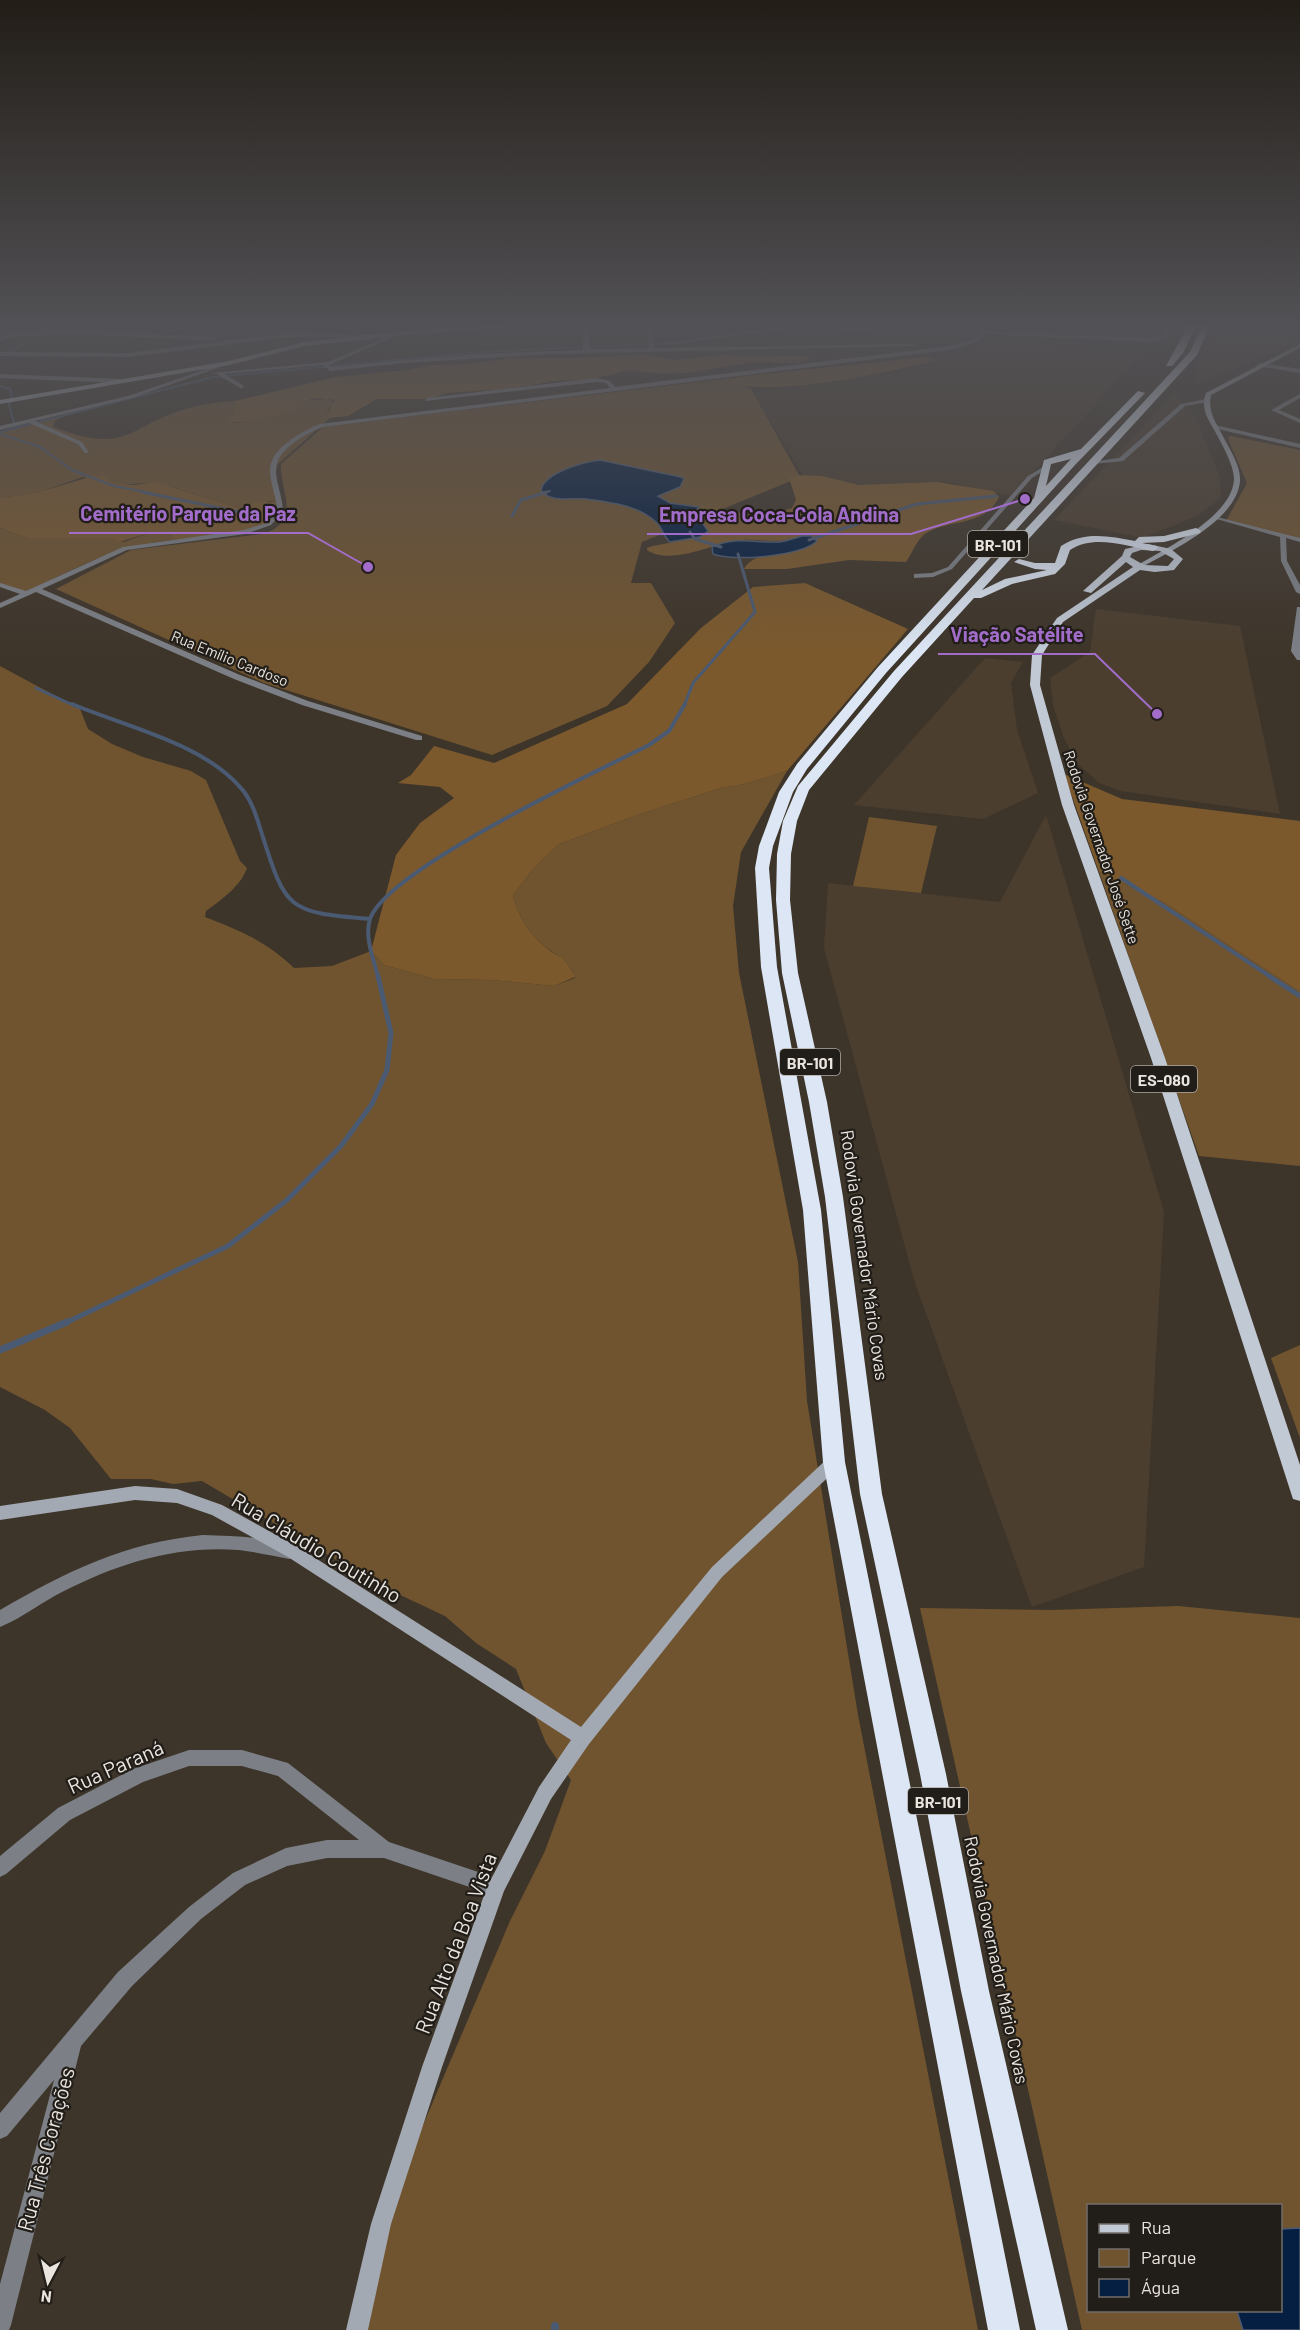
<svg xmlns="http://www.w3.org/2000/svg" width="1300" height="2330" font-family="Barlow,sans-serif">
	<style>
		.built { fill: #4b3e2f }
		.green { fill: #70542f }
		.forest { fill: #7b592d }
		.water { fill: #051f43; stroke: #4a5a72; stroke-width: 1.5 }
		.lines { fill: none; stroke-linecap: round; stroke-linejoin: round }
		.stream-far5 { stroke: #4a5a72; stroke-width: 2 }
		.stream-far4 { stroke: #4a5a72; stroke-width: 3 }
		.stream-far3 { stroke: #4a5a72; stroke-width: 4 }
		.stream-far2 { stroke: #4a5a72; stroke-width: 5 }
		.stream-far1 { stroke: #4a5a72; stroke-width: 7 }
		.stream { stroke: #4a5a72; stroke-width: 8 }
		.street { fill: #7c8086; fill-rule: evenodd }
		.secondary { fill: #a3a9b2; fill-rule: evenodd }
		.primary { fill: #c1c9d5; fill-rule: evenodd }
		.highway { fill: #dce6f4; fill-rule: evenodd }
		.labels { text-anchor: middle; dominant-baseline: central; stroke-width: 4.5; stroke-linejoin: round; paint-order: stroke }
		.far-street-label { font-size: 15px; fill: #ebe5df; stroke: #211d18 }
		.shield { fill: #211d18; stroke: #aea9a3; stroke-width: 1.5 }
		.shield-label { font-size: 16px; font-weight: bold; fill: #ebe5df }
		.street-label { font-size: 18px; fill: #ebe5df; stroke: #211d18 }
		.near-street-label { font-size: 21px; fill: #ebe5df; stroke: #211d18 }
		.leader { fill: none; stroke: #a26dca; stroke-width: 2 }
		.callout-dot { fill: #a26dca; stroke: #211d18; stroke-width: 2 }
		.callout-label { font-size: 20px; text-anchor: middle; font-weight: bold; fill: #a26dca; stroke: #211d18; stroke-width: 4.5; stroke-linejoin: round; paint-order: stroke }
	</style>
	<rect width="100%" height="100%" fill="#3e352a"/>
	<path class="built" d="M1218,326H1300V340L1196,385L1198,360Z
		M999,346L1141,355L1011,496L951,483L851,490L803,476L753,393L913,370L946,355Z
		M1175,393L1194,414L1220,477L1221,498L1197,516L1143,538L1054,520Z
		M1096,609L1240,626L1280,814L1121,791L1099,783L1078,764L1064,738L1053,705L1050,678L1090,652Z
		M985,658L1023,662L1011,683L1017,730L1038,793L983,819L854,805Z
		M1046,815L1164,1212L1144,1567L1032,1607L914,1280L824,948L828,883L1000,902Z"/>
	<path class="green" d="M731,378L751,389L799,475L789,479L791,481L642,542L631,583H651L675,623L649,662L607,706L492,755L264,683L56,589L131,550L263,534C303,520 280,494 281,464L323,427Z
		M327,399L336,402L327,410L330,418L278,464L274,478L276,502L270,501L244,509L172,487L145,483L120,485L83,477L42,491L0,498V433L63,416L55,421L53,427C70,433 90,440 108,439C127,438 142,427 159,419C183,408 209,402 235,401L233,414L229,421L236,423C255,420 296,414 309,400Z
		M1231,436L1300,450V539L1226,521L1247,483L1229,441L1228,437Z
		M0,528L27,538H109L124,542L149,533L173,536V540C113,546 78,568 25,592L0,585Z
		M0,666L80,709L88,729L112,744L143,757L191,771L206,780L240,861L247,868C241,886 221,900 206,911L205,917C241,931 266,941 294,968L332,966L371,951L384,965L434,979L492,980L554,986L575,978C566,955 558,958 542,944C528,932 517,913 513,895L535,867L559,844L640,814L721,788L745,784L787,771L741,852L733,906L739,973L798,1262L807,1401L858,1715L978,2330H368L395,2191L510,1921L545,1851L571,1780L546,1743L516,1669L476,1643L445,1616L381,1586L202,1481L173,1484L151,1479H111L70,1428L45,1410L0,1387Z
		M869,817L937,826L921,893L853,886Z
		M1099,872L1163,902L1300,992V1166L1199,1156Z
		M1300,1345V1438L1271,1358Z
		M1178,1606L1300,1618V2228L1281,2229L1280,2206H1088V2310L1237,2311L1243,2330H1082L920,1608L1051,1610Z"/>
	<path class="forest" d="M646,354L673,360L721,355L807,356L809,359L798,363L756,362L686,373L661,374L631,370L587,380L555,381L508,389L447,393L430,399H377L348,416L330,418L327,414L335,400C328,399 318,397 311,399C306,401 304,406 299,408C283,415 246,424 228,422L233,414L235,401L335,377L410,370L429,365H458L512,358H575Z
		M926,357L937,360C898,371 762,400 730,381L736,377Z
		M797,475L822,476L859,485L937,482L994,491L999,497C985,526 953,519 928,532C917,538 913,552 906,562L849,560L787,569H744C752,553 782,552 800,549L795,538C777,544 761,539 743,540C716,541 673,567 647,550V548L653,546L700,537L708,531L694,511L702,506C739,512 754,520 792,508L796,500L789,478Z
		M93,476H106L111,483L134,485L155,482L244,509H248L253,502H276C275,514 270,524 259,528C241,535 194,537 173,540V536L149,533L119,542L109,538H27L0,528V498L42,491Z
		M805,583L908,629L787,771L745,784L721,788L640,814L559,844L535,867L513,895C517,913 528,932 542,944C561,961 562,951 575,977L554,986L492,980L434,979L384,965L371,951L396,855L420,823L454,798L440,787L398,783L411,775L434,746L494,763L627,704L701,628L753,587Z
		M1064,774L1122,799L1300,821V992L1163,902L1099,872Z"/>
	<path class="water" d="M600,460L681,477L684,479L680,487L658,496L670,503L699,507L695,512L708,531L700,537L670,542C663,536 663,529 657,523C639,505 609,502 586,499C571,497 551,504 541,490C545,472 584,462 600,460Z
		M802,536H812L817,541C801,556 733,562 713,554L712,547C734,536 756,543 779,542C787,541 795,538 802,536Z
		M1300,2228V2330H1243L1237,2311L1280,2310L1281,2229Z"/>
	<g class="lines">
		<path class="stream-far5" d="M647,326L650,339
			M743,334L807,326
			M0,355L23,346L25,335L33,326
			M0,386L10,389L12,398L9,405L16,429
			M0,432L213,377L482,352L671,343
			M0,434L40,447L72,470L114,486L150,493
			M542,493L550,491"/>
		<path class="stream-far4" d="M142,492L249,514
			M512,516L521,500L547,492
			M690,532L695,539L721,547
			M809,540L917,504L996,496
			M36,688L75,706
			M684,706L693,683L755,612L738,554"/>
		<path class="stream-far3" d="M72,704C124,726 201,743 239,786C251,798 256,815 261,831C286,910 286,912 370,919
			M1121,878L1271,977
			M378,977C374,960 364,937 370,919C386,870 596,772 649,745L669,731L685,704"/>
		<path class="stream-far2" d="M1269,976L1300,996
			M63,1324L228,1246L287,1200L341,1146L372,1104L387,1070L391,1033L378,976"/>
		<path class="stream-far1" d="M0,1350L67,1322"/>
		<path class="stream" d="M555,2326V2330"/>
		<path class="street" d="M183,326H196L168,332L165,330Z
			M413,326H419L408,334H404V332Z
			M584,326H589V349L649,348L648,326H653L654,348L913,344L916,346L549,354L403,363L330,371L323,365L224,374L244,386L242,389L217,374L211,373L328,362L387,337H287L128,357L0,356V352L128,353L287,333L398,335L329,365L331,367L476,354L583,350Z
			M789,326H804L668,345L665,343Z
			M820,326L911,327L850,331Z
			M983,326H988L985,331L1153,338L1163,336L1164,326H1169L1167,338L1153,342L984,334L978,342L949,350L323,427C307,433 276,449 276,470C276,484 283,497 283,512L271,525L245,534L127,550L42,589L240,675L308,701L422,736V740H416L302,705L234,679L36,592L0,608V603L20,594L0,587V583L26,591L123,547L244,530L267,523L277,512C277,497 270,484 270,470C270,448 303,431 320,424L610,388L606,383L597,382L425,401L427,398L597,378L610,381L615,387L949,346L974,340Z
			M85,330L214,337L217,339L214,341L85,334L16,336L0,341V337L16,332Z
			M227,362L232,363L132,398L35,421L82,442L89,453H85L78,444L29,423L0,430V426L128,396Z
			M1259,363L1300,369V373L1257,366Z
			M0,374L123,379L126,381L123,383L0,378Z
			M1300,394V398L1279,410L1300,419V423L1271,410Z
			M1206,399L1208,402L1185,406L1123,461L1093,464L1090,462L1119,458L1181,404Z
			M1215,425L1300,444V448L1213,428Z
			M1043,467L1048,468L1032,478L952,569L933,577L914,578V574L932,573L948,567L1028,476Z
			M1213,516L1300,538V542L1286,538L1287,561L1300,585V594L1296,592L1281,561L1280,537L1213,518Z
			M1297,607H1300V660H1297L1291,651Z
			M203,1535C233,1536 266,1536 294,1547L297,1552L294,1557L289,1559C273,1556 256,1552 239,1550C177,1545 119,1563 64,1591C42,1602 22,1618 0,1627V1610C67,1571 124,1543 203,1535Z
			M189,1750H242L288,1763L389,1842L496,1878L502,1881L505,1887L502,1893L496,1896L384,1858H327L287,1866L245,1885L201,1919L132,1986L81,2046L11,2325L9,2330H0V2284L54,2080L7,2136L0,2139V2113L118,1972L189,1907L233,1873L286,1848L327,1840H359L278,1776L242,1766H189L143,1782L70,1820L6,1874L0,1877V1856L58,1808L133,1769Z"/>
		<path class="secondary" d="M493,326H523L406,335L304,346L229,365L0,404V400L229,361L304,342L406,331Z
			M1300,344V348L1211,395C1207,414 1218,425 1226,442C1232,453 1241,468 1240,481C1237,520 1173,550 1142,567H1138V565C1166,548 1234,516 1234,478C1233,464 1224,448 1217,435C1209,420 1200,410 1206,393Z
			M834,1456L839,1457L841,1462L839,1467L722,1577L589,1744L551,1799L504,1891L442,2067L391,2224L368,2330H346L371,2224L422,2067L487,1887L539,1787L571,1740L288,1557L212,1515L177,1503L135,1500L0,1520V1506L135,1486L177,1489L222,1505L298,1547L581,1727L712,1567L829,1457Z"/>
		<path class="primary" d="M1148,544L1171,549L1183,559L1174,570L1155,572L1140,570L1063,622L1042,655L1040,685L1074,805L1165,1058L1300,1465V1501L1293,1499L1291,1493L1151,1058L1062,805L1030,685L1032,655L1057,618L1133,567L1126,562L1091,593L1083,591L1122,556L1125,549ZM1141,550L1160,551L1174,559L1168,566L1144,565L1130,557L1132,553Z"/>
		<path class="highway" d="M1188,326H1196L1183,353L1172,366H1166Z
			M1202,326H1210L1197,355L982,590L1005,579L1047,570L1035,569L1014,562L1019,559L1035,563H1055L1061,546C1084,531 1109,536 1135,541L1139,537L1164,536L1196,528L1201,531L1200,533L1164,542L1142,543L1157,546L1158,548L1153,551C1126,546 1094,534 1070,550L1065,564L1055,574L1012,584L981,598H974L902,677L809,790L797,821L791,854L790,900L798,973L827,1102L843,1197L882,1494L946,1774L989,1991L1068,2330H1036L961,1991L920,1774L860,1494L825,1197L809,1102L782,973L776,900L777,854L783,821L798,786L894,671L1190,352Z
			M1138,391L1145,393L1075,465L886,673L807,769L793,792L773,846L769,868L777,967L821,1210L845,1462L1020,2330H988L823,1462L803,1210L761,967L755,868L759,846L779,792L797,764L878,667L1034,498L1044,460L1081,449ZM1071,459L1069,461L1046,486L1051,464Z"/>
	</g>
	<linearGradient id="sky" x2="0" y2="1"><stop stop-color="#221d17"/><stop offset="0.5" stop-color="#525155"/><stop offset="1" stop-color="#525155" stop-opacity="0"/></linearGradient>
	<rect width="1300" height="652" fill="url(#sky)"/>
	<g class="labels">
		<g class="far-street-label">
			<text transform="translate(230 658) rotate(22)">Rua Emílio Cardoso</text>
			<text transform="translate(1102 847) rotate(71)">Rodovia Governador José Sette</text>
		</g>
		<g class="shield">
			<rect x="968" y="531" width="60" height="26" rx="4.5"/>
			<rect x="780" y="1049" width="60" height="26" rx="4.5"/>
			<rect x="1131" y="1066" width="66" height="26" rx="4.5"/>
			<rect x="908" y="1788" width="60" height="26" rx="4.5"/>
		</g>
		<g class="shield-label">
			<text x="998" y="544">BR-101</text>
			<text x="810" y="1062">BR-101</text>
			<text x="1164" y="1079">ES-080</text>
			<text x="938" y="1801">BR-101</text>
		</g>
		<g class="street-label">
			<text transform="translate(865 1255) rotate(82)">Rodovia Governador Mário Covas</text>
			<text transform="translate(997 1960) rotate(78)">Rodovia Governador Mário Covas</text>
		</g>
		<g class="near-street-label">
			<text transform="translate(317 1547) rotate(31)">Rua Cláudio Coutinho</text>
			<text transform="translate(115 1766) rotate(-24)">Rua Paraná</text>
			<text transform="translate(455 1943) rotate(-69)">Rua Alto da Boa Vista</text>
			<text transform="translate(45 2149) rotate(-75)">Rua Três Corações</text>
		</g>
	</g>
	<path class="leader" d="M368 567L308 533H69M1025 499L911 534H647M1157 714L1095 654H938"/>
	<g class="callout-dot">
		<circle cx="368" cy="567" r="6"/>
		<circle cx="1025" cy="499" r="6"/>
		<circle cx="1157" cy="714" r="6"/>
	</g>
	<g class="callout-label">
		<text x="188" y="521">Cemitério Parque da Paz</text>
		<text x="779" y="522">Empresa Coca-Cola Andina</text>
		<text x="1017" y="642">Viação Satélite</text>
	</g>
	<rect x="1087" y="2204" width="195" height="108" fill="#211d18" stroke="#726d68" stroke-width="1.5"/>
	<rect x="1099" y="2224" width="30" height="9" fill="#c1c9d5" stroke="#726d68" stroke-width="1.5"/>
	<text x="1141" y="2234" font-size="18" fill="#ebe5df">Rua</text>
	<rect x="1099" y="2249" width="30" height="18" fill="#70542f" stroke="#726d68" stroke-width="1.5"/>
	<text x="1141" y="2264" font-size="18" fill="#ebe5df">Parque</text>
	<rect x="1099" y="2279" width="30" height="18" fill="#051f43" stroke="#726d68" stroke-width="1.5"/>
	<text x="1141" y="2294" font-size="18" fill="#ebe5df">Água</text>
	<g transform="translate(48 2282) rotate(187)" stroke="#211d18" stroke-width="4.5" paint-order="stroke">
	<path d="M0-4.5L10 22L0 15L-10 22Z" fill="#ebe5df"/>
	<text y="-9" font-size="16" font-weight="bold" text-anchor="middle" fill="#ebe5df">N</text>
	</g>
</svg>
